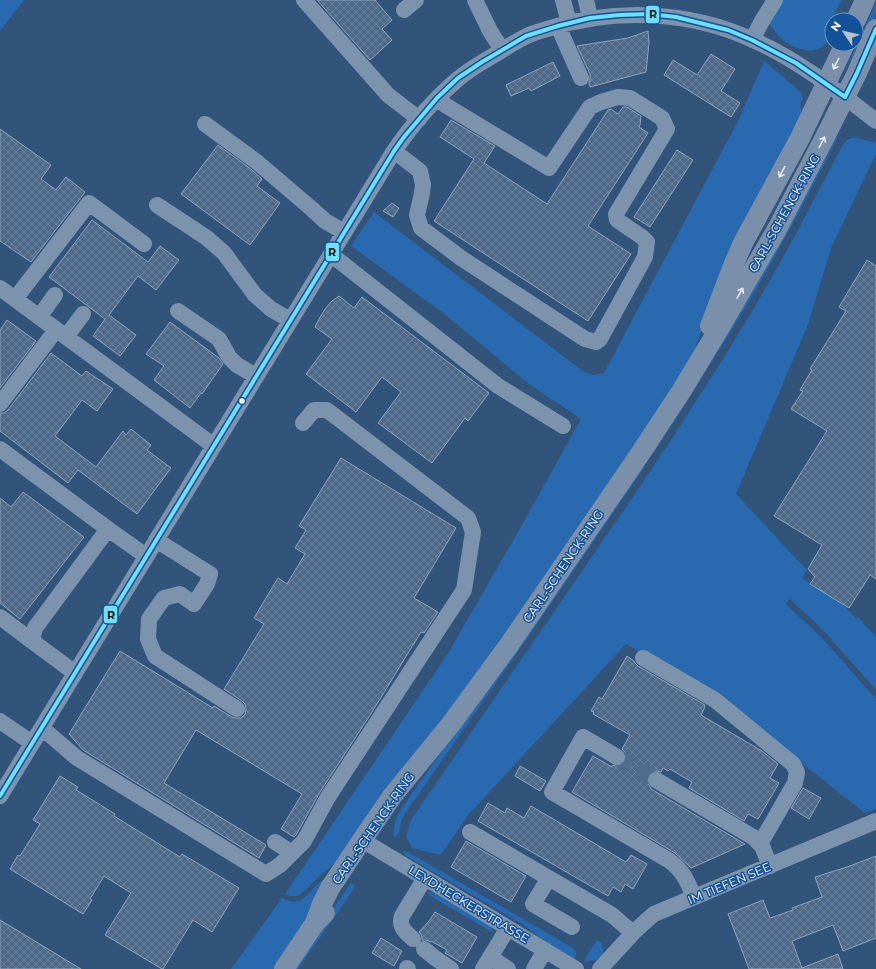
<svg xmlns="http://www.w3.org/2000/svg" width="876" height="969" font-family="Montserrat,sans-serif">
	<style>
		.grass { fill: #2869af }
		.building { fill: url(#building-cross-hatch); stroke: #90a3ba }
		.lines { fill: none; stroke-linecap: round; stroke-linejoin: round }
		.minor-tunnel { stroke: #516d8e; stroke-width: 16; stroke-dasharray: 16 8; stroke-linecap: butt }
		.minor { stroke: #7c93ad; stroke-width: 16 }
		.major { stroke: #7a90aa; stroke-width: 20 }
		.bus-1-casing { stroke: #135199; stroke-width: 7 }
		.bus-1 { stroke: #6ddff8; stroke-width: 4 }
		.oneway { stroke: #e4e9ee }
		.bus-dot { fill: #fff; stroke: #135199; stroke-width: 1.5 }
		.labels { text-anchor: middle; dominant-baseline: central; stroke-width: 3; stroke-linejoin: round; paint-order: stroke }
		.street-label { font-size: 12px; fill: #fff; stroke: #135199 }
		.line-badge { stroke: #135199; stroke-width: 1.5 }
		.pale-badge-label { font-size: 11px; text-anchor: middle; font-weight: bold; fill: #111 }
	</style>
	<defs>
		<pattern id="building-cross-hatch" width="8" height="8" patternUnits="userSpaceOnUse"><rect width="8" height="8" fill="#4f6a89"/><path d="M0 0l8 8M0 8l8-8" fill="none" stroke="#69809b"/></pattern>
	</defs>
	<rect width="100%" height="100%" fill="#32537a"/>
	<path class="grass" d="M0,0H24L0,31Z
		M781,0H842C838,7 833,15 832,22C830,29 830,36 826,43C816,57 793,49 782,39C777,35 773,28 768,23Z
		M876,3V13L854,63L850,60Z
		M764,61L801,92L803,98C800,104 799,107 803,113L727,261L695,349L664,404L467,693L336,862L313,882L306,890L298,896H290L285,894L447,655L518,532L581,419L529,384L443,313L351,246L374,212L584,372L593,375L604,373L738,121Z
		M836,136L837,138L836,141C799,214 760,286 716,355C696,388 675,420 654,452L652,453Z
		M852,138H858L876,143V154L832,246L807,327L736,494L807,570L802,578L842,604L856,618L858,617L876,637V690L823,630L790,599L786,604L822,638L876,699V809L865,813L716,696L626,644L508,772L468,815L441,855L412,848L406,837L411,820L626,507L675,434L723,359L757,303L796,234L842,146L847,140Z
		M644,463V466L643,469L537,624L404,815C403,817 401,820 401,822C399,829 402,833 394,837C393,828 395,820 399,812Z
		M403,851L408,852L571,947C576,951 578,953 574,959L547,943L524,925L406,856L404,854Z
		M336,871L276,969H231L282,898C300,908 305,896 317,885C321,881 326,877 331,872Z
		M351,883L354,885V888L353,890L298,969H292Z
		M430,892L435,894L491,926L492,928L493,931L492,932L427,894Z
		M597,940C604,943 603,950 603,956L597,960L584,962L586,957Z"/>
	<path class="building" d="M317,0H375L392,20L382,29L392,40L370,60Z
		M648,31L649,43L646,72L590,87L589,83L590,79V74L577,46L628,38Z
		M711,54L735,69L721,91L740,103L731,117L664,75L673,60L697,75Z
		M553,62L560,76L531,91L529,88L511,96L506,85Z
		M623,107H627L641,116L640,125L639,127L648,133L588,226L631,254L588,321L434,221L474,159L440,137L451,120L495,146L484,163L547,204L608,110L611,109L618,114Z
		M0,129L51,165L41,179L56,190L66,177L85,192L31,262L0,241Z
		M218,145L251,169L262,179L257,186L280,203L250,245L181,194Z
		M677,150L693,160L650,227L634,217Z
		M392,203L399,208L393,217L383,211Z
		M92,220L148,262L160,246L179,260L156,290L138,276L109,315L136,335L120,356L93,336L105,319L49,277Z
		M867,260L876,266V579L870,575L849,608L810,584L815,577L808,569L822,545L774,516L827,431L791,409L803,391L800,390L812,370L810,369L846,311L839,307Z
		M339,296L354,308L362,297L489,393L468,421L465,418L432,463L378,423L401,392L382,377L356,412L306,374L332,339L315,327L319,319L325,309L332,301Z
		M7,320L36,341L0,388V330Z
		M170,322L219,358L223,364L202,394L201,393L190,408L154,380L164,366L146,354Z
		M51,353L82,376L86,371L113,389L97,411L82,400L55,436L96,467L123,431L126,435L131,429L151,445L147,450L171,468L137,514L78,470L68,483L0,431V413H4L8,410Z
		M341,458L456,528L414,598L438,612L424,633L421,632L372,712L320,792L296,835L294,837L281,829L302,794L196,730L164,783L266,845L259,858L83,750L69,734L120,651L213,708L214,706L232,717L236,718H241L245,714L246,709L245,704L242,701L224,689L264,624L254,618L278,578L287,584L305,554L295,548L306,530L299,526Z
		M23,492L84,537L20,619L0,603V498L11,507Z
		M627,656L634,661L635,663L638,666L705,705L704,707H705L701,715L762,751L778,764L770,778L779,783L758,819L748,814L744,821L689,788L692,782L670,769L668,771L663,768L661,772L656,771L652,772L648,776L647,780L648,784L651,788V789L745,844L691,868L675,853L572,792L593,756L612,767L613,765L617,766L621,765L625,761L626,757L625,752L622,749L630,735L593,714L594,712L591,711L599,697L602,699Z
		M520,766L546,781L540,791L515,776Z
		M60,776L78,787L76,790L115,814L114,816L180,857L182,854L239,888L212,932L193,920L163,969H162L105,935L131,893L104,876L90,899L92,900L83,914L10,869L18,855L20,856L40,824L33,820Z
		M803,788L821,798L809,819L791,808Z
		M488,803L505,813L507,808L524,818L531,806L626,862L631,855L647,864L633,889L625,884L621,892L613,887L608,896L478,821Z
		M466,841L526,876L511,902L451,867Z
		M876,856V938L843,951L833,925L792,941L802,968L838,954L843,969H749L728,914L763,900L770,918L793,910L792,908L822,897L815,877L847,867Z
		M435,912L477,937L462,963L445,953L447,950L431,941V942L426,940H422V936L419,932L429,921Z
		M0,920L81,969H0Z
		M381,938L402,951L394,966L372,953Z"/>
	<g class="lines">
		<path class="minor-tunnel" d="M617,757L656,780"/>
		<path class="minor" d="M304,0L388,95L419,119
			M475,0L490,31L502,50
			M563,0L569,23
			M586,0L590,18
			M404,10L416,0
			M558,26L581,78
			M752,40L762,21L775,0
			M205,124L257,162L312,209L325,221L344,232
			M394,151L420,171L423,185L421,198L417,215L421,228L461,258L585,339L596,342L600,339L645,257L647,242L642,237L617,220L616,214L667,129L662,118L630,98L618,97L601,102L590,107L549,168L445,105L438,97
			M157,205L207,238L224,253L255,295L271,309L290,320
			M330,256L338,260L498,386L563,426
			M0,288L214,446
			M15,299L89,203L144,244
			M178,311L219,339L229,357L237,365L256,376
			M39,317L55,295
			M66,337L83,314
			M0,404L56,330
			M0,449L108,529
			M156,540L210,574L207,584L194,604L180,594L164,598L149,619L148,639L155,656L237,709
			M0,617L32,641
			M643,658L715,700L793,764L797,772L795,783L760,844
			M75,673L32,641L35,628L108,529L146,556
			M0,721L32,743
			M41,730L49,734L77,758L266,874L280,865L304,841L328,797L464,590L473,532L468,518L327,410H314L303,423
			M617,757L583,737L552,792L670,861C684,872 687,881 694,897
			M656,780L753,837L762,846L770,866
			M0,796L394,151C412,125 433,100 458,79C471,68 486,60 501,51C509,46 518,40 527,36C533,33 540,31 547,29C614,8 688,10 753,40C798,60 837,91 876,121
			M470,832L612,915L633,933
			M362,840L576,969
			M275,842L292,853
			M549,878L533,904L572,927
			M413,939C406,932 398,927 402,916L425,878
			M424,949L435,958L451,969
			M490,957L508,969
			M407,968L408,969
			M483,969L508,928
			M534,969L545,950
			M600,969L633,933L647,920L654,914L876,821"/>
		<path class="major" d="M856,20L865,0
			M710,326L733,266L743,243L800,138L845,44
			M315,923L322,904L330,888L362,840L393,795L451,724L509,645L640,454L682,390L720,327L777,229L827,133L857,73L876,29
			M284,969L315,923L325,913"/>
		<defs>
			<path id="bus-1" d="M845,97L857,73L876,29
				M0,796L394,151L404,137L437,98L458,78L482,62L526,36L558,26L590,18L619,15L649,14L676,17L728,30L752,40L796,63L845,97"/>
		</defs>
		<use href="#bus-1" class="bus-1-casing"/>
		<use href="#bus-1" class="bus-1"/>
	</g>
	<defs><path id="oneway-shaft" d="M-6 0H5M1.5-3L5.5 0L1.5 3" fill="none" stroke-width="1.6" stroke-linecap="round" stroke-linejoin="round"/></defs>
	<g class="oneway">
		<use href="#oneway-shaft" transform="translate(836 64) rotate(117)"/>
		<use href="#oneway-shaft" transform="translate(822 142) rotate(-62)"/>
		<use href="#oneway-shaft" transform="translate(782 172) rotate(118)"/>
		<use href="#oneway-shaft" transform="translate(740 293) rotate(-60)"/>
	</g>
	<circle class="bus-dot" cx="242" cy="401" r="3.5"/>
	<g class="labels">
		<g class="street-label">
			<text transform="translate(784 213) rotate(-61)">CARL-SCHENCK-RING</text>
			<text transform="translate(563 566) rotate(-56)">CARL-SCHENCK-RING</text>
			<text transform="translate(373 828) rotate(-55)">CARL-SCHENCK-RING</text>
			<text transform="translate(729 883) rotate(-23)">IM TIEFEN SEE</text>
			<text transform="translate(469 904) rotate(31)">LEYDHECKERSTRASSE</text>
		</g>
	</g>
	<g class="line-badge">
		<rect x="645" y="5" width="15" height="19" rx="4" fill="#6ddff8"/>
		<rect x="325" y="242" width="15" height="20" rx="4" fill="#6ddff8"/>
		<rect x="103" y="605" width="15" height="19" rx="4" fill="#6ddff8"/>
	</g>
	<g class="pale-badge-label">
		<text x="653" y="18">R</text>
		<text x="332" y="256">R</text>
		<text x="111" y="619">R</text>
	</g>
	<g transform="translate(844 32) rotate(305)"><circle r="19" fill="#135199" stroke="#7197c2"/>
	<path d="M0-3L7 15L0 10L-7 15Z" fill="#b7c3d0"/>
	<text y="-6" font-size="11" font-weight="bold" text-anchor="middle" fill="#ffffff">N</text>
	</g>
</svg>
